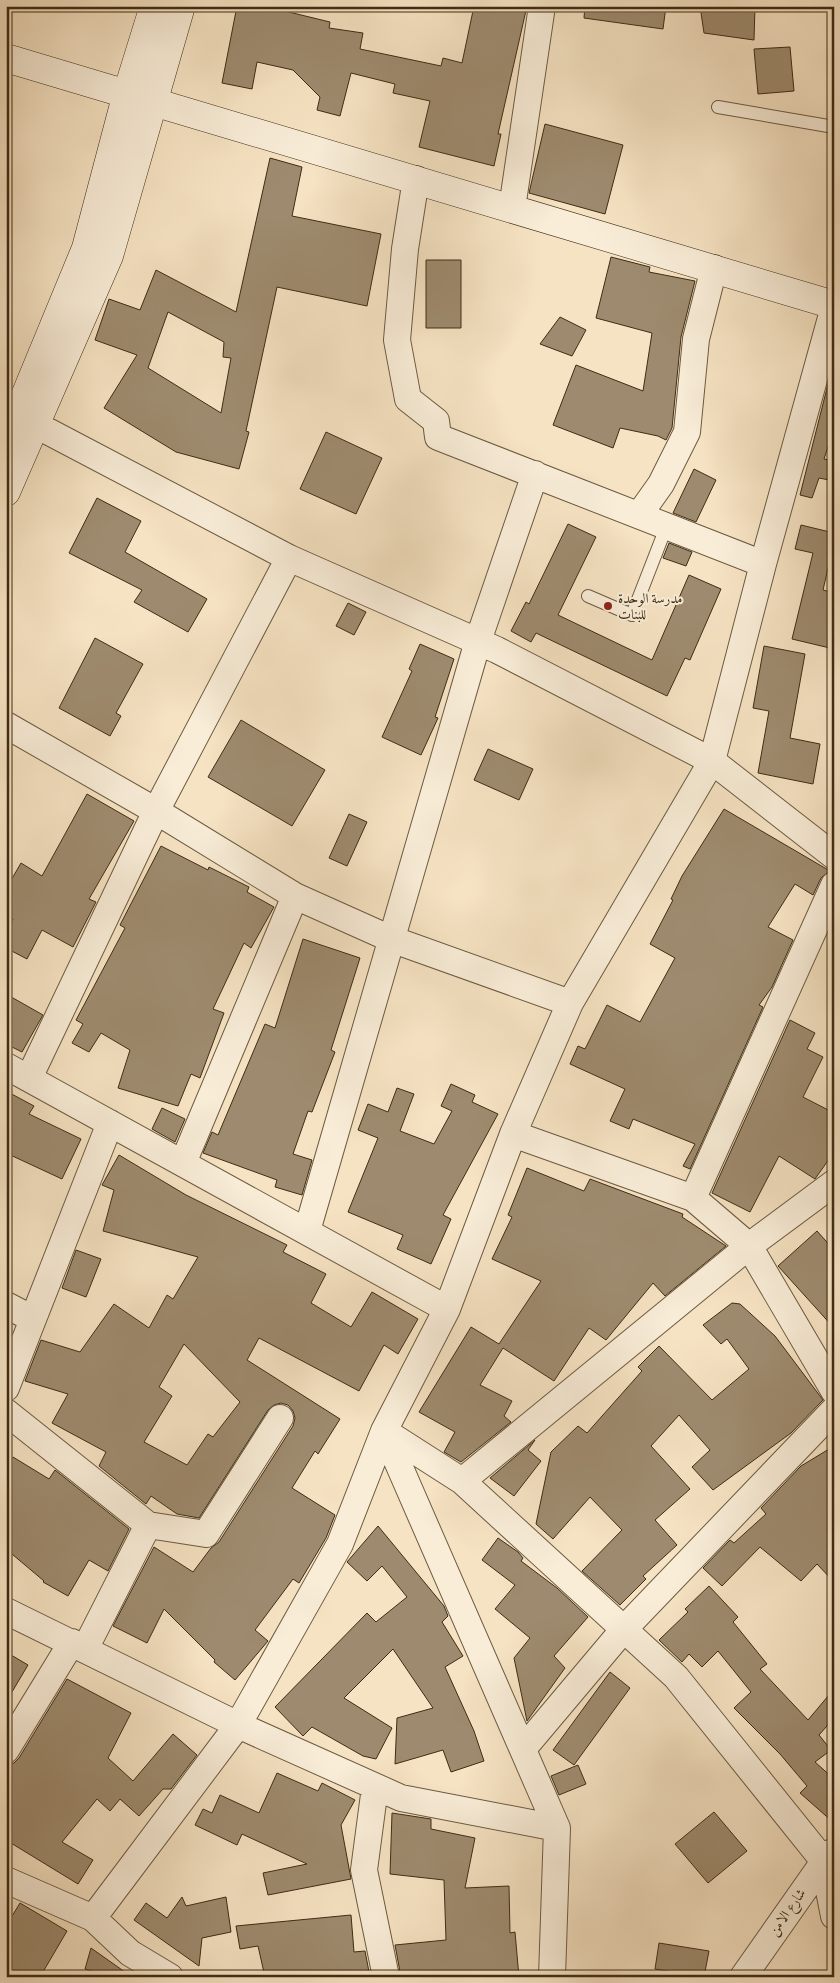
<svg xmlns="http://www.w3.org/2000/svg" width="840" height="1983" font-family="'IM FELL French Canon',Amiri,serif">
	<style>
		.building { fill: #9e8b6f; stroke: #3e2c14; fill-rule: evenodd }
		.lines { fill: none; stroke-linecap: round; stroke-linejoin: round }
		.lane-casing { stroke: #6c5a40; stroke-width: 14 }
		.street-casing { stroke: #6c5a40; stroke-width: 28 }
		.secondary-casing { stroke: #3e2c14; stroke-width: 29 }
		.lane { stroke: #f9edd8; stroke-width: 12 }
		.street { stroke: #f9edd8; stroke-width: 26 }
		.secondary { stroke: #f9edd8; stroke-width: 28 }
		.poi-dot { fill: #8f2418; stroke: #f9edd8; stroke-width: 2 }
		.labels { text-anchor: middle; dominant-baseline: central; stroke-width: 4; stroke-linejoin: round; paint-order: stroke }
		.poi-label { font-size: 14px; fill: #3e2c14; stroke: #f9edd8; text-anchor: start }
		.street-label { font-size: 14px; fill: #3e2c14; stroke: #f9edd8 }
	</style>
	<rect width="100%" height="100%" fill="#f6e3c3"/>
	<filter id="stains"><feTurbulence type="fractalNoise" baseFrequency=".004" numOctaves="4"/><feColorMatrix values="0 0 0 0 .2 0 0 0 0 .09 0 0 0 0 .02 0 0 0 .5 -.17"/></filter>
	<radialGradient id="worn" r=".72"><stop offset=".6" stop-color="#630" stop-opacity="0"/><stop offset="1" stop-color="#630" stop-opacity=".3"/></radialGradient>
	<path class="building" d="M237,6H264L330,22L329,28L363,33L360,49L441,66L443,58L462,63L474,6H527L498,134H501L494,166L419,147L430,101L393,93L395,84L351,73L340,116L317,110L320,97L293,70L257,62L252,89L222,83Z
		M585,6H666L663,29L584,18Z
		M700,6H755L754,40L704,33Z
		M790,47L794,91L758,94L754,49Z
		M545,124L623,145L605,214L529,193Z
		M270,158L302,167L292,216L381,234L367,306L277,287L246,431L249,432L239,469L176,452L104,408L137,355L95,340L109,299L140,310L156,270L236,312ZM168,312L224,342L223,357L231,358L221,413L148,368Z
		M611,257L650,267L649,272L695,281L681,337L672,428L666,440L658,436L620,428L613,448L553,425L576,365L643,391L652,333L596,318Z
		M426,260H461V328H426Z
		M560,317L586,330L572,356L540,344Z
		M829,380L834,381V428L824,459L834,461V481L819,478L812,498L800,495Z
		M326,432L382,458L356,514L300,489Z
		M694,469L716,480L696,522L673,513Z
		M97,498L141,521L125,552L207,599L188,632L134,602L142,590L69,553Z
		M568,524L596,537L558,615L652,660L689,575L721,589L690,660L685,658L667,696L536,633L531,642L511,631L526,602L529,604Z
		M801,525L834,533V542L823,590L834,593V649L792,639L813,553L795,549Z
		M669,543L692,552L686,566L663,558Z
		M348,603L366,612L354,635L336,626Z
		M95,638L143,664L116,713L121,716L110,736L59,708Z
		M420,644L454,659L435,717L438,718L421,755L382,737L412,671L409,669Z
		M764,646L805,654L790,738L820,744L813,784L758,773L769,711L753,708Z
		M241,720L325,770L292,826L208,777Z
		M488,749L533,769L519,800L474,780Z
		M87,794L134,821L89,899L96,902L73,947L42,930L27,959L6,948V933L13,919L6,916V889L21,863L42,876Z
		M724,809L830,871L821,878L813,895L795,884L768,927L793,940L772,987L759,1005L763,1007L690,1169L683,1166L695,1144L633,1119L629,1129L610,1121L625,1089L570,1064L578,1046L585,1049L607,1005L640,1022L675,958L650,944L673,900L671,899L682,876Z
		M349,814L367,822L347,866L329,858Z
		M161,846L208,870L209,867L249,887L247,892L274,907L251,948L244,943L213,1009L224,1013L200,1078L191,1074L178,1106L118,1088L130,1050L101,1033L89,1052L72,1043L83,1024L76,1020L125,928L120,925Z
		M303,939L360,958L331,1050L335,1052L312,1112L308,1111L293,1154L312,1160L302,1195L275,1187L277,1180L203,1153L212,1132L218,1135L265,1024L275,1028Z
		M6,994L43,1015L22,1052L6,1044Z
		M790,1020L815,1033L807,1049L823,1057L803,1097L834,1113V1152L815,1179L779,1156L750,1212L712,1193Z
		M451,1084L475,1095L472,1102L498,1114L443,1215L451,1219L431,1264L397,1249L403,1235L348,1212L378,1138L358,1130L368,1104L388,1112L397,1088L414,1094L400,1131L434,1144L452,1111L441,1106Z
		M6,1091L34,1106L29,1114L81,1139L62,1179L6,1153Z
		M162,1108L185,1119L175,1142L152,1129Z
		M119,1155L186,1195L287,1245L283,1252L326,1274L311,1303L351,1327L372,1292L418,1319L398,1354L384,1345L359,1391L259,1338L247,1360L340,1419L318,1454L315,1451L292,1488L335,1515L326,1538L299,1583L293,1579L255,1630L268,1641L235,1680L214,1662L215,1660L164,1609L147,1643L113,1626L154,1547L193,1572L211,1548L219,1542L293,1426L295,1418L293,1411L288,1405L281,1403L274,1405L268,1410L199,1518L177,1514L151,1496L146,1504L99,1466L106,1452L52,1423L68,1394L25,1381L41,1340L80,1352L114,1304L149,1328L167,1295L173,1299L198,1257L103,1231L114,1190L102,1185ZM184,1344L240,1402L213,1437L208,1434L187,1465L144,1442L172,1396L159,1387Z
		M527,1168L584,1191L590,1179L683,1214L682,1217L726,1246L665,1296L653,1283L606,1340L589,1328L554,1381L503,1348L480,1385L512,1401L504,1416L511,1422L461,1462L444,1452L455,1432L419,1412L471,1327L499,1344L541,1281L492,1259L512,1217L508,1215Z
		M817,1231L834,1250V1328L778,1266Z
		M76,1250L101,1259L86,1297L62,1288Z
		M732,1303L740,1304L775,1336L823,1400L791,1433L713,1490L692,1467L710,1450L679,1415L651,1446L690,1489L655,1520L677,1545L643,1576L646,1579L620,1605L582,1571L622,1530L590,1497L553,1539L536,1524L551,1452L578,1426L587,1433L642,1371L638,1367L659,1346L712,1400L749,1369L727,1339L721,1344L703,1325Z
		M535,1440L528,1450L541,1461L514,1496L490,1478Z
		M834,1446V1582L817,1564L801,1581L760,1547L722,1586L703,1568L730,1540L734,1543L766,1514L761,1508L801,1466Z
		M13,1457L49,1479L55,1470L129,1529L108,1571L89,1560L68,1596L43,1582L44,1581L6,1549V1468Z
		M378,1526L444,1606L448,1616L442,1622L463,1656L445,1667L474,1731L484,1761L451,1772L443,1750L395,1764L397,1718L433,1708L393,1649L344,1698L392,1728L376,1759L363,1756L312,1727L303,1736L275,1707L367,1613L376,1622L407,1597L382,1566L367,1581L347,1562Z
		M498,1538L518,1552L523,1558L521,1561L557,1588L588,1617L554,1656L565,1668L527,1721L514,1658L530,1638L495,1609L515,1585L482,1560Z
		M709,1586L738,1617L733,1622L767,1664L760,1669L808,1720L834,1689V1718L819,1735L831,1750L815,1762L834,1779V1823L800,1793L807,1786L780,1754L734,1708L751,1692L718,1651L702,1667L689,1654L682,1662L659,1640L688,1612L685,1609Z
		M6,1652L28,1665L6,1702Z
		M610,1672L630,1688L574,1765L553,1750Z
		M67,1679L131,1713L108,1758L133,1781L173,1734L197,1755L171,1789H163L139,1816L120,1799L110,1811L97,1799L62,1842L93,1860L78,1884L6,1840V1765L14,1763L19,1758Z
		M578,1765L586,1784L559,1795L551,1776Z
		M277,1773L318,1791L322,1783L355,1800L341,1825L351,1879L268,1895L263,1873L307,1864L242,1834L237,1845L195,1825L203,1809L212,1813L220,1795L259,1813Z
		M714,1812L747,1851L708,1883L675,1844Z
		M392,1813L431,1819V1829L475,1838L465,1888L509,1886L510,1933L515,1932L519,1977H464V1972L401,1977L395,1945L446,1940L444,1880L390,1874Z
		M182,1897L186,1906L226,1897L231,1932L202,1938L199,1966L134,1920L146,1903L167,1918Z
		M20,1903L67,1931L40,1977H18L6,1970V1926Z
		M351,1915L354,1952L365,1951L370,1977H265L258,1946L240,1949L236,1926Z
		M659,1943L709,1951L704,1977L655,1969Z
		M91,1948L132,1977H111L85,1969Z"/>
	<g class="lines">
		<defs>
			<path id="lane" d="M718,107L834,127
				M588,596L632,615L667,525"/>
			<path id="street" d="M416,179L405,249L397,340L408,399L436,421L438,437L763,564
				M512,208L542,6
				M14,421L36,425L289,558L497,650L712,761L834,856
				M639,515L661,484L687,432L696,339L714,268
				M6,725L156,811L295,896L391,939L570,1003
				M6,1066L447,1309
				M29,1078L156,811L289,558
				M513,1134L693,1198L749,1246L834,1391
				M183,1163L295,896
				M693,1198L834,885
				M307,1231L478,641L535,474
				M6,1305L33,1319
				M6,1388L110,1123
				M6,1412L148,1525L85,1649
				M384,1431L462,1481L676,1677L823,1860L834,1916
				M384,1431L557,1828L552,1977
				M462,1481L749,1246L834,1183
				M148,1525L206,1534L280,1418
				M6,1611L238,1725L401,1798L557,1828
				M523,1749L624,1629L834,1410
				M6,1750L72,1642
				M375,1787L364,1870L386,1977
				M6,1880L93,1918L130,1953L170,1977
				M93,1918L238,1725L340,1544L384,1431L447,1309L513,1134L570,1003L712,761L763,564L834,307
				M743,1977L830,1853"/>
			<path id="secondary" d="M6,58L834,305
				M6,442L86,248L127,93L154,6
				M6,492L109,256L181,6"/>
		</defs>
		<use href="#lane" class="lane-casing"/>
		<use href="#street" class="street-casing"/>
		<use href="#secondary" class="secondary-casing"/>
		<use href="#lane" class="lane"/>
		<use href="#street" class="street"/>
		<use href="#secondary" class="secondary"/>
	</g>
	<circle class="poi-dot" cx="608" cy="606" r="5"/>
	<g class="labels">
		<g class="poi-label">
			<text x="618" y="598">مدرسة الوحدة<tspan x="618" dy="16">للبنات</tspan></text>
		</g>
		<g class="street-label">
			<text transform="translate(787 1912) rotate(-55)">شارع الامن</text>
		</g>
	</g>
	<rect width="840" height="1983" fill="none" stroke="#f6e3c3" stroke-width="25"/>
	<rect x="8" y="8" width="825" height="1968" fill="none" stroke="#3e2c14" stroke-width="2.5"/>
	<rect x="12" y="12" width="815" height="1958" fill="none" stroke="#3e2c14"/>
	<rect width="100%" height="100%" filter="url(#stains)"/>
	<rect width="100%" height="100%" fill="url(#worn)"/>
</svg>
